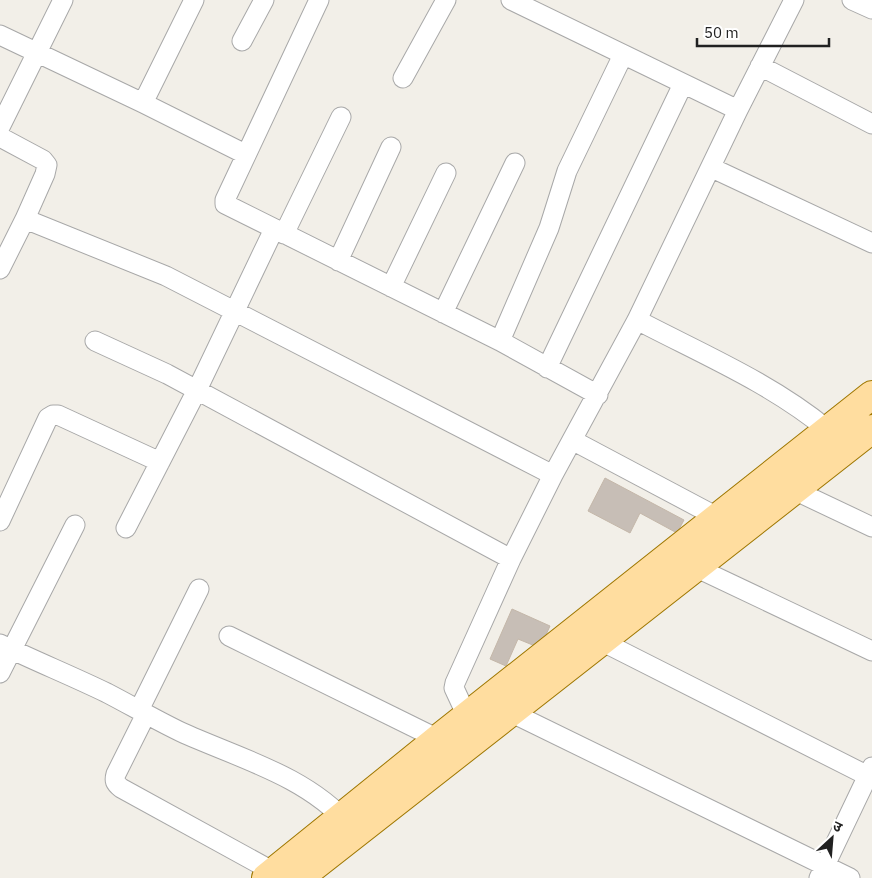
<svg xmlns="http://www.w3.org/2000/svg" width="872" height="878" font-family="'IBM Plex Sans','Noto Sans Devanagari',sans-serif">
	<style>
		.building { fill: #c7beb6; stroke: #c4b7a9 }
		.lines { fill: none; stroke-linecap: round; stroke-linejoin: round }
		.street-casing { stroke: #a8a8a8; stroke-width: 21 }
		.primary-casing { stroke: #9e7700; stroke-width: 30 }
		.street { stroke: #fff; stroke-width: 19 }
		.primary { stroke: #ffdd9f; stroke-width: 28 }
	</style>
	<rect width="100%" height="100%" fill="#f2efe8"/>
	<path class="building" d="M605,478L684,520L677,533L640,513L630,533L588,511Z
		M512,609L550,626L540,648L518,639L506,666L490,659Z"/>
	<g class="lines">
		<defs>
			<path id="street" d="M319,0L225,200V204L500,341L598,395
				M511,0L738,110
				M852,0L872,9
				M0,35L143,103L245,154
				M242,41L264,0
				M760,66L872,124
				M403,78L446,0
				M143,103L194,0
				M0,127L63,0
				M0,137L43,160L47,165L45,174L25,219
				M712,168L872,243
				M284,234L341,117
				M338,261L391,147
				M0,269L25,219L166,276L553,475
				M391,287L446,173
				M443,313L515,163
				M637,320C702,354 771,383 828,430
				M95,341L167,374L511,559
				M500,341L549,228L567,171L623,55
				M547,368L683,84
				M572,440L717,517
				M794,490L872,527
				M0,521L48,418L53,415H58L160,462
				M126,528L197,390L274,229
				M695,567L872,651
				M229,636L438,739
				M601,641L868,776
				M0,644C35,661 72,676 107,693C132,706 156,720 181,732C238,758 307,776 349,825
				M0,673L75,525
				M139,710L199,589
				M510,712L850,878
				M146,714L116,774C114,781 115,783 121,788L274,872
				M467,716L454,688L455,683L511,559L553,475L637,320L738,110L794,0
				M819,878L872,767"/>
			<path id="primary" d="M266,878L438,739L872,395
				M299,878L872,429"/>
		</defs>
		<use href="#street" class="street-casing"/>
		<use href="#primary" class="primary-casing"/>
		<use href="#street" class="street"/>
		<use href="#primary" class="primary"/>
	</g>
	<g transform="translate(832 838) rotate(26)" stroke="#ffffff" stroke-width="4" paint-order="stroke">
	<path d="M0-4L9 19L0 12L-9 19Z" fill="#212121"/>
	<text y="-8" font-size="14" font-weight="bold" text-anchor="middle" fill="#212121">उ</text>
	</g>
	<path d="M697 38v8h132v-8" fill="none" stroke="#212121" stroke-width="2.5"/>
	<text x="704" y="38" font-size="15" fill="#212121" stroke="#ffffff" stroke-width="4" paint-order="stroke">50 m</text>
</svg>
